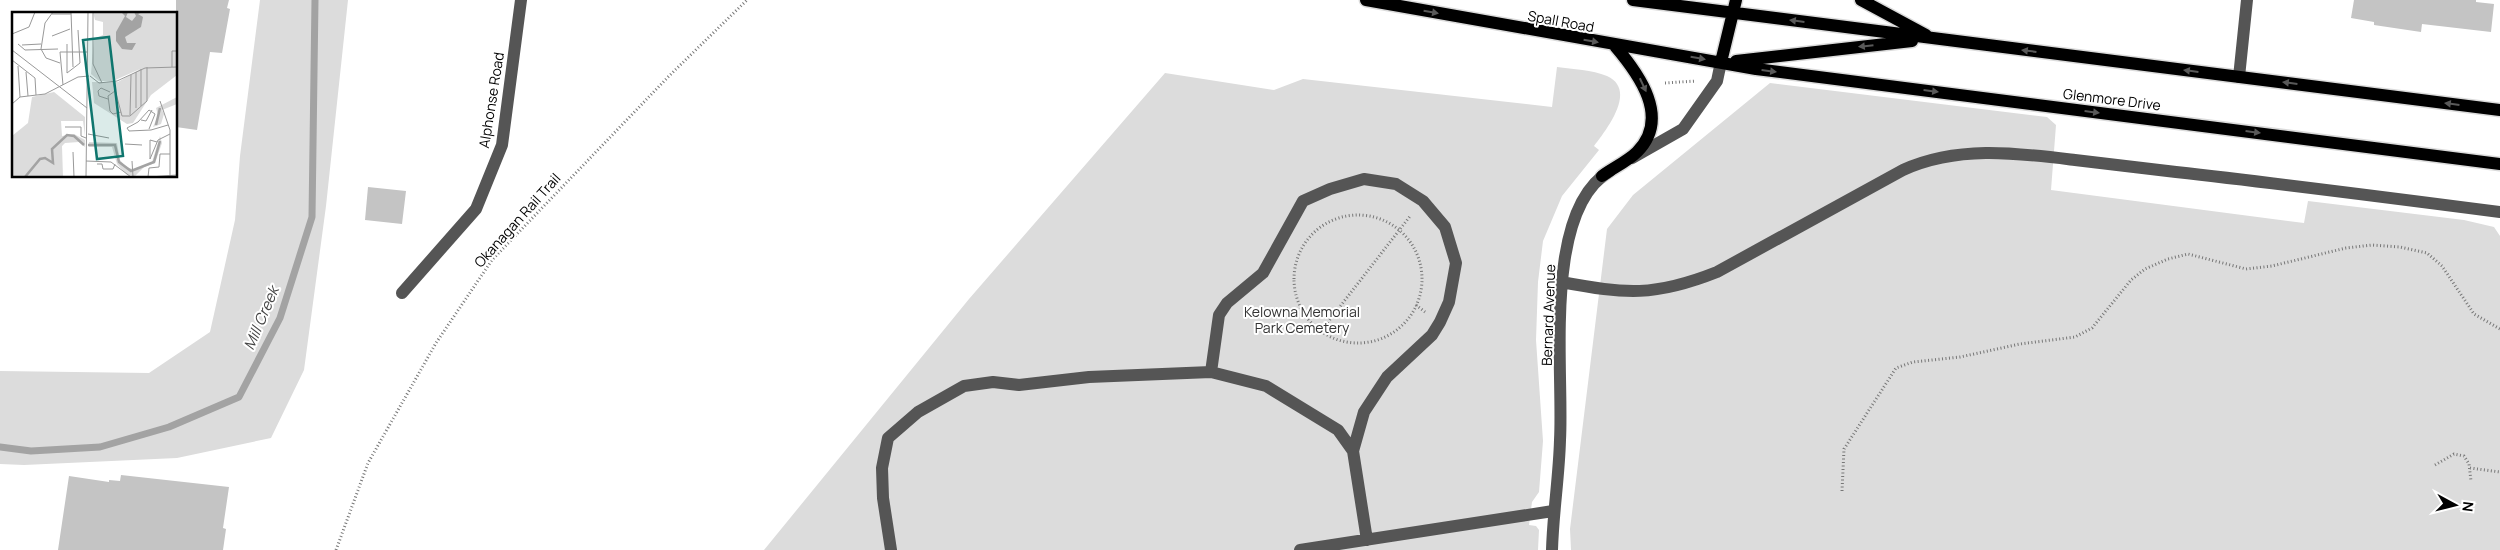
<svg xmlns="http://www.w3.org/2000/svg" width="2500" height="550" font-family="Manrope,sans-serif">
	<style>
		.green { fill: #dcdcdc }
		.lines { fill: none; stroke-linecap: round; stroke-linejoin: round }
		.stream { stroke: #a3a3a3; stroke-width: 7 }
		.building { fill: #c4c4c4 }
		.major-casing { stroke: #dbdbdb; stroke-width: 15 }
		.path { stroke: #777; stroke-width: 3; stroke-dasharray: 1 2.5; stroke-linecap: butt }
		.minor { stroke: #555; stroke-width: 12 }
		.major { stroke: #000; stroke-width: 12 }
		.oneway { fill: #595959 }
		.labels { text-anchor: middle; dominant-baseline: central; stroke-width: 4; stroke-linejoin: round; paint-order: stroke }
		.street-label { font-size: 14px; fill: #000; stroke: #fff }
		.park-label { font-size: 14px; fill: #333; stroke: #fff }
		.water-label { font-size: 15px; font-style: italic; fill: #444; stroke: #fff }
		.inset-river { fill: none; stroke: #a3a3a3; stroke-width: 2.5 }
		.inset-road { fill: none; stroke: #999; stroke-width: 1 }
		.view { fill: #0f766e; fill-opacity: 0.15; stroke: #0f766e; stroke-width: 2.5 }
		.inset-edge { fill: none; stroke: #000; stroke-width: 2.5 }
	</style>
	<rect width="100%" height="100%" fill="#fff"/>
	<path class="green" d="M260,0H348L326,206L304,370L271,438L177,458L24,465L0,464V371L149,373L210,332L235,220L240,156Z
		M1557,67C1573,69 1592,70 1607,76C1638,90 1606,130 1594,146L1599,150L1562,196L1543,241L1538,282L1536,340L1543,441L1539,492L1532,502L1529,525L1536,526L1539,530L1538,550H764L969,299L1165,73L1274,90L1303,79L1552,107Z
		M1770,83L2047,117L2056,125L2051,190L2304,223L2308,201L2464,220L2494,227L2500,236V550H1571L1570,529L1607,229L1633,195Z"/>
	<g class="lines">
		<path class="stream" d="M0,447L31,451L100,447L169,427L239,397L280,318L312,217L315,0"/>
	</g>
	<path class="building" d="M176,0H229L227,8L230,9L222,53L210,52L197,130L176,127Z
		M2354,0H2476V2L2494,4L2491,32L2422,24L2421,32L2374,25V22L2351,18Z
		M368,187L406,191L402,224L365,220Z
		M121,475L229,487L223,528L226,529L223,550H58L69,476L109,482V480L120,481Z"/>
	<g class="lines">
		<defs>
			<path id="major" d="M1366,0L1756,69L2500,164
				M1633,0L2500,110
				M1861,0L1926,35
				M1736,61L1912,41
				M1721,62L1736,0
				M1602,176C1613,168 1628,161 1637,152C1671,118 1639,74 1615,46"/>
		</defs>
		<use href="#major" class="major-casing"/>
		<path class="path" d="M1665,83L1696,81
			M1294 279a64 64 0 1 1 128 0a64 64 0 1 1-128 0Z
			M1416,305L1425,312
			M1321,331L1411,215
			M2435,465L2454,454L2464,456L2469,464L2471,481
			M2470,468L2500,472
			M1842,491L1844,449L1896,368L1913,362L1960,357L2020,344L2075,337L2092,328L2131,280L2145,269L2168,259L2188,254L2246,269L2272,266L2346,248L2372,245L2400,247L2427,253L2442,266L2474,314L2500,329
			M336,550L368,463L436,343L492,260L669,76L747,0"/>
		<path class="minor" d="M2239,77L2247,0
			M1632,158L1683,129L1717,81L1721,62
			M1561,282C1626,294 1654,297 1717,272L1903,170C1958,145 2017,153 2075,160C2109,164 2143,168 2176,172C2284,184 2392,198 2500,212
			M402,293L476,209L502,145L521,0
			M1211,372L1219,315L1227,303L1263,273L1303,201L1330,189L1364,179L1396,184L1423,201L1445,227L1456,263L1449,302L1440,322L1432,335L1387,377L1364,412L1353,451
			M891,550L883,498L882,468L888,438L918,412L964,386L993,382L1019,385L1089,377L1211,372L1266,386L1338,430L1353,451L1367,540
			M1300,550L1553,511
			M1552,550C1553,513 1559,477 1560,440C1564,371 1542,210 1610,171"/>
		<use href="#major" class="major"/>
	</g>
	<defs><path id="oneway-solid" d="M-6-.8H1V-3.2L6.5 0L1 3.2V.8H-6Z" transform="scale(1.25)"/></defs>
	<g class="oneway">
		<use href="#oneway-solid" transform="translate(1431 12) rotate(10)"/>
		<use href="#oneway-solid" transform="translate(1797 21) rotate(-173)"/>
		<use href="#oneway-solid" transform="translate(1591 41) rotate(10)"/>
		<use href="#oneway-solid" transform="translate(1866 46) rotate(174)"/>
		<use href="#oneway-solid" transform="translate(2029 51) rotate(-173)"/>
		<use href="#oneway-solid" transform="translate(1698 58) rotate(10)"/>
		<use href="#oneway-solid" transform="translate(1769 71) rotate(7)"/>
		<use href="#oneway-solid" transform="translate(2191 71) rotate(-173)"/>
		<use href="#oneway-solid" transform="translate(2290 83) rotate(-173)"/>
		<use href="#oneway-solid" transform="translate(1643 85) rotate(65)"/>
		<use href="#oneway-solid" transform="translate(1931 91) rotate(7)"/>
		<use href="#oneway-solid" transform="translate(2452 104) rotate(-173)"/>
		<use href="#oneway-solid" transform="translate(2092 112) rotate(7)"/>
		<use href="#oneway-solid" transform="translate(2253 132) rotate(7)"/>
	</g>
	<g class="labels">
		<g class="street-label">
			<text transform="translate(1561 21) rotate(10)">Spall Road</text>
			<text transform="translate(2112 99) rotate(7)">Glenmore Drive</text>
			<text transform="translate(491 100) rotate(-81)">Alphonse Road</text>
			<text transform="translate(517 220) rotate(-48)">Okanagan Rail Trail</text>
			<text transform="translate(1548 315) rotate(-88)">Bernard Avenue</text>
		</g>
		<g class="park-label">
			<text x="1302" y="311">Kelowna Memorial<tspan x="1302" dy="16">Park Cemetery</tspan></text>
		</g>
		<g class="water-label">
			<text transform="translate(261 318) rotate(-67)">Mill Creek</text>
		</g>
	</g>
	<g transform="translate(12 12)">
		<rect width="165" height="165" fill="#fff"/>
		<path d="M81,0H165V63L139,83L121,111L115,112L82,91L80,70H106L128,57L101,69H87L79,62L82,27L91,23V10L83,8ZM42,80L73,105V124L71,109H49L50,124L62,122L73,128V135L67,130L53,131L50,134L51,165H0V124L16,111L20,85ZM165,85V92L150,98L152,102L149,112L141,115L146,103L144,96ZM148,124L150,131L143,151L132,155L123,164L115,163L105,152L100,135H77V130L105,131L108,148L114,155L124,158L140,150Z" fill="#dcdcdc"/>
		<path d="M109,0H116L114,5L120,9L124,4L122,0H131L126,2L131,5L129,15L113,25L115,31H124L120,38L110,37L104,29V20L113,4Z" fill="#a3a3a3"/>
		<path class="inset-river" d="M144,113L148,96M76,133H103L107,150L119,159L142,150L148,129M13,165L28,147L33,146L41,151L40,137L55,123L62,124L72,133"/>
		<path class="inset-road" d="M41,0L33,11L29,37L34,46L48,51M59,0L61,55M81,0V52L90,71M40,2H59M0,22L17,15L23,0M40,24L58,17M6,32L13,38L46,37M55,32V61L68,51L66,18M10,33L29,32M0,38L75,96M0,48L23,66L24,83M6,54L8,85M160,55V39H165M14,60L16,84M78,64L87,71L105,69L133,56L165,55M101,70L110,104H118L135,89V55M51,73L48,40H75M103,79L96,84L98,99L101,102L109,100M96,87L87,84L86,79L89,76L98,80M148,89L158,118V165M0,92L8,85L33,82L66,65L77,64M129,94V57M124,96V60M118,103L119,63M129,108L134,109L140,98M53,115H69V124L74,126M137,117L143,102L137,98L126,110L115,116L117,119L139,118L156,113M76,122L97,126M145,130L138,128V147L146,128L158,122M113,132L130,133M61,140L62,165M74,149L99,150L119,165M120,149L121,165M85,152H90L91,157H101L103,152M74,165L76,0M136,165L137,156L147,155L148,142H158M138,165L165,163"/>
		<path class="view" d="M97,25L111,144L85,147L71,28Z"/>
		<rect width="165" height="165" class="inset-edge"/>
	</g>
	<g transform="translate(2455 505) rotate(97)" stroke="#ffffff" stroke-width="4" paint-order="stroke">
	<path d="M0-4L9 19L0 12L-9 19Z" fill="#000000"/>
	<text y="-8" font-size="14" font-weight="bold" text-anchor="middle" fill="#000000">N</text>
	</g>
</svg>
